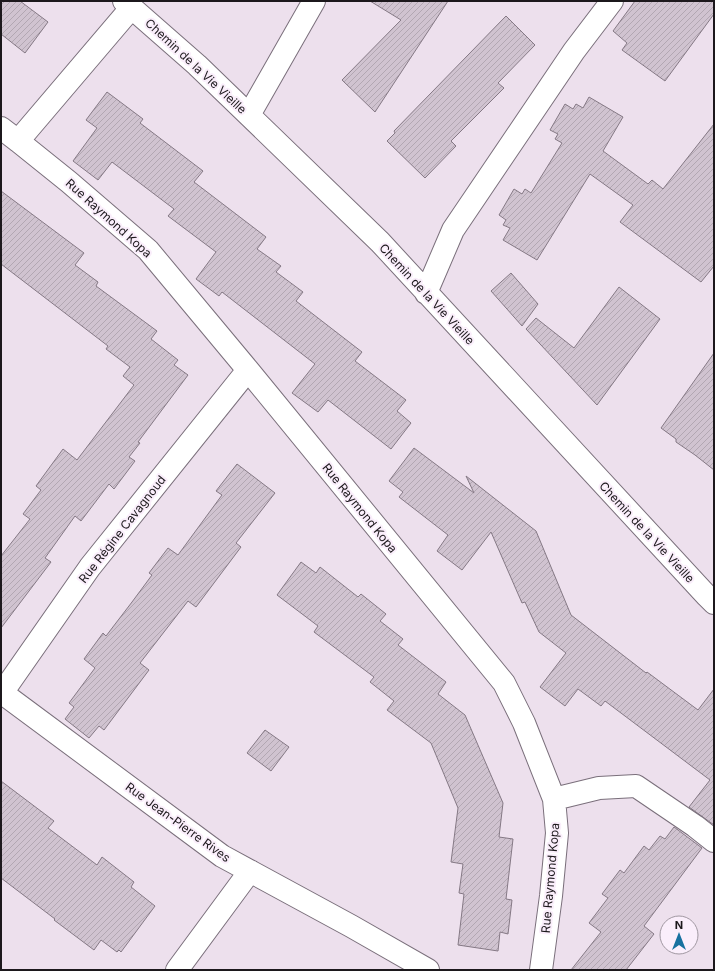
<svg xmlns="http://www.w3.org/2000/svg" width="715" height="971" font-family="Inter,sans-serif">
	<style>
		.building { fill: url(#building-hatch); stroke: #857985 }
		.lines { fill: none; stroke-linecap: round; stroke-linejoin: round }
		.minor-casing { stroke: #7a6f7b; stroke-width: 24 }
		.minor { stroke: #fff; stroke-width: 22 }
		.labels { text-anchor: middle; dominant-baseline: central; stroke-width: 4; stroke-linejoin: round; paint-order: stroke }
		.street-label { font-size: 12px; fill: #1c181c; stroke: #faeefb }
	</style>
	<defs>
		<pattern id="building-hatch" width="6" height="6" patternUnits="userSpaceOnUse"><rect width="6" height="6" fill="#d0c3d0"/><path d="M-1 1l2-2M0 6l6-6M5 7l2-2" fill="none" stroke="#b2a7b2"/></pattern>
	</defs>
	<rect width="100%" height="100%" fill="#ede0ed"/>
	<path class="building" d="M1,1H20L48,22L25,53L1,34Z
		M370,1H448L375,112L342,80L401,20Z
		M635,1H714V14L665,81L622,50L627,43L613,31Z
		M506,16L535,45L498,83L504,88L451,141L456,146L425,178L387,141L395,133L394,131Z
		M107,92L143,119L140,123L203,171L194,182L266,237L257,249L281,266L276,272L303,292L296,301L362,352L355,361L406,400L397,411L411,423L391,449L328,400L318,412L292,393L315,364L222,292L219,296L196,279L216,252L168,216L174,209L112,162L98,180L73,161L97,128L86,120Z
		M589,97L623,117L603,151L648,184L652,180L663,189L714,124V266L701,282L620,222L633,205L590,174L537,260L503,240L510,228L503,225L506,220L499,215L514,189L522,194L525,189L531,193L562,143L555,139L558,134L550,130L565,104L573,109L576,104L583,108Z
		M1,191L84,253L75,265L98,282L96,286L157,331L151,339L178,360L174,365L188,375L138,442L140,443L129,457L135,461L114,489L109,484L81,521L75,516L45,558L51,562L1,628V556L30,519L23,514L41,490L36,486L63,449L77,460L134,385L123,376L130,367L106,349L108,346L1,264Z
		M511,273L538,304L522,326L491,291Z
		M619,287L660,319L597,405L526,329L536,318L574,348Z
		M714,353V470L695,455L676,442V439L661,428Z
		M414,448L474,493L466,476L536,531L571,615L646,673L647,672L698,710L714,689V825L689,807L710,780L605,701L601,706L578,689L565,706L540,687L566,653L539,632L525,602L522,603L491,532L462,570L437,551L448,535L399,497L403,492L389,481Z
		M237,464L275,493L236,543L241,547L196,607L188,601L140,663L149,670L104,730L99,726L89,738L65,719L74,707L69,703L95,668L84,659L103,633L106,636L132,602L152,575L149,573L168,548L178,555L222,495L216,491Z
		M301,562L316,573L320,567L358,597L361,594L386,614L380,621L403,639L398,645L446,682L438,694L465,715L503,803L499,837L513,839L506,899L512,900L508,934L500,932L498,951L458,945L464,894L459,893L463,864L451,862L458,808L431,743L387,710L394,701L370,682L374,677L314,632L318,626L277,595Z
		M265,730L289,747L271,771L247,753Z
		M1,781L54,821L48,828L97,865L102,857L134,882L131,887L155,906L121,952L119,950L117,952L101,940L94,950L54,920L55,919L1,878Z
		M674,827L702,848L644,926L654,934L626,970H571L601,932L589,923L608,898L602,894L620,870L624,873L644,846L649,850L660,836L665,839Z"/>
	<g class="lines">
		<defs>
			<path id="minor" d="M124,1L197,65L380,242L707,596L714,603
				M249,115L314,1
				M1,128L18,141L69,182L148,250L248,370L504,683L524,723L554,799L557,833L551,896L541,970
				M18,141L132,7
				M426,293L453,230L574,51L612,1
				M1,692L222,856L351,926L428,970
				M2,693L90,567L248,370
				M554,799L599,788L636,786L695,826L714,841
				M177,970L250,871"/>
		</defs>
		<use href="#minor" class="minor-casing"/>
		<use href="#minor" class="minor"/>
	</g>
	<g class="labels">
		<g class="street-label">
			<text transform="translate(196 66) rotate(43)">Chemin de la Vie Vieille</text>
			<text transform="translate(109 218) rotate(42)">Rue Raymond Kopa</text>
			<text transform="translate(427 294) rotate(47)">Chemin de la Vie Vieille</text>
			<text transform="translate(360 508) rotate(51)">Rue Raymond Kopa</text>
			<text transform="translate(122 529) rotate(-52)">Rue Régine Cavagnoud</text>
			<text transform="translate(647 532) rotate(47)">Chemin de la Vie Vieille</text>
			<text transform="translate(178 822) rotate(36)">Rue Jean-Pierre Rives</text>
			<text transform="translate(550 878) rotate(-85)">Rue Raymond Kopa</text>
		</g>
	</g>
	<rect width="715" height="971" fill="none" stroke="#1c181c" stroke-width="4"/>
	<g transform="translate(679 935)"><circle r="19" fill="#faeefb" stroke="#a198a2"/>
	<path d="M0-3L7 15L0 10L-7 15Z" fill="#1871a0"/>
	<text y="-6" font-size="11" font-weight="bold" text-anchor="middle" fill="#1c181c">N</text>
	</g>
</svg>
